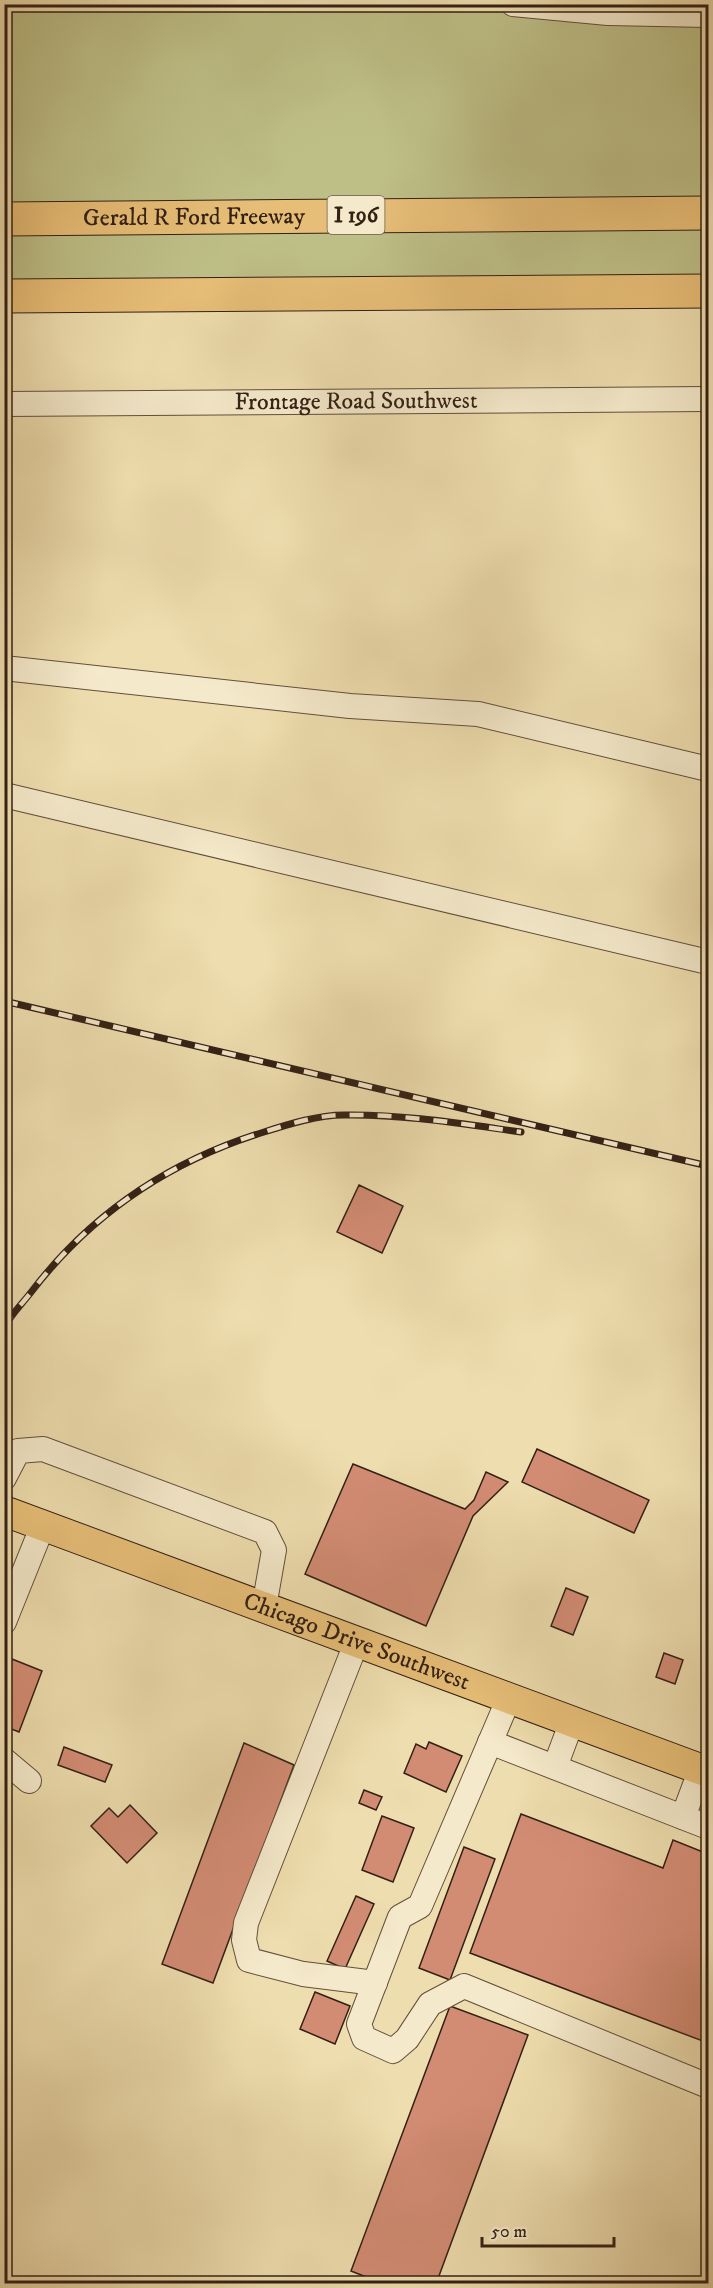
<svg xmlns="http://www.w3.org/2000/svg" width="713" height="2288" font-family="'IM FELL DW Pica',serif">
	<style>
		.green { fill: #bebf87; stroke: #78704e; stroke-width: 1.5 }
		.building { fill: #d28c74; stroke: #332015; stroke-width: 1.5 }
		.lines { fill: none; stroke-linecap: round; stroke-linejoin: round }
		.minor-casing { stroke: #624f3b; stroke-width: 26 }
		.major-casing { stroke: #332015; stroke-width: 32 }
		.highway-casing { stroke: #332015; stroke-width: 35 }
		.minor { stroke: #f4e9ca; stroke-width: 24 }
		.major { stroke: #e7be77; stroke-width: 30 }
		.highway { stroke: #e7be77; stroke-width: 33 }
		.rail-casing { stroke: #332015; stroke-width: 7 }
		.rail { stroke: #f4e9ca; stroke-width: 4.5; stroke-dasharray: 14; stroke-linecap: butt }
		.labels { text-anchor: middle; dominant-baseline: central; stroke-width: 6; stroke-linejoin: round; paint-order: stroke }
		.shield { fill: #f4e9ca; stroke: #6d5c4b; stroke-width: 1.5 }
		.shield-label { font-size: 22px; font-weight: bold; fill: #332015 }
		.street-label { font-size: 24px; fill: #332015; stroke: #f4e9ca }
	</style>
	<rect width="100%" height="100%" fill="#eeddae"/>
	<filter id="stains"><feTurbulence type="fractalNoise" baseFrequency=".00333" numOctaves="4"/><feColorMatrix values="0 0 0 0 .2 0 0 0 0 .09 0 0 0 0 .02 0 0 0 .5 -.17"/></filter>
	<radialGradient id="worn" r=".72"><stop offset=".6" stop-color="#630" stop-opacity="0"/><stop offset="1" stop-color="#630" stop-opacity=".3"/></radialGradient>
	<path class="green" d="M4,5H708V291L5,296Z"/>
	<path class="building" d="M359,1185L403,1206L382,1253L337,1232Z
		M537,1449L649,1500L634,1533L522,1482Z
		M353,1464L465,1509L474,1500L486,1472L508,1482L473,1516L426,1626L305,1574Z
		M566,1588L588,1597L573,1635L551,1626Z
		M664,1653L683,1660L675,1684L656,1677Z
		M12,1659L42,1671L19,1732L4,1726V1679Z
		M429,1742L462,1756L446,1792L404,1773L416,1744L426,1749Z
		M244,1743L294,1765L213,1983L162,1964Z
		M64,1747L112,1765L105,1782L58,1765Z
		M364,1790L382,1797L376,1810L359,1803Z
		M130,1805L157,1833L127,1863L91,1826L109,1808L118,1817Z
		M521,1814L663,1868L673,1840L708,1854V2043L470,1953Z
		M382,1816L414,1828L393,1882L362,1870Z
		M464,1847L495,1859L450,1980L419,1968Z
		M356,1896L374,1904L345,1969L327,1961Z
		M315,1992L350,2006L335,2044L300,2029Z
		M450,2006L528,2035L436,2284H384L351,2271Z"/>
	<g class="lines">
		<defs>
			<g id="minor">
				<path d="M513,4L608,13L708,15"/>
				<path id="s1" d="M4,404L708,399"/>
				<path d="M4,668L350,706L478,714L708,769"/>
				<path d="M4,795L708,962"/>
				<path d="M4,1478L18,1451L43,1449L265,1532L274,1550L264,1607"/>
				<path d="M4,1622L43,1525"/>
				<path d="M357,1641L246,1923L244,1940L249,1960L303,1974L375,1983"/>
				<path d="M509,1698L420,1906L400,1917L359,2024L364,2038L393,2051L407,2039L430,2004L464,1986L708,2086"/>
				<path d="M490,1742L708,1827"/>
				<path d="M4,1760L29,1781"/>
				<path d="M555,1767L572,1721"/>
				<path d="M683,1817L701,1769"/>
			</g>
			<g id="major">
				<path id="s2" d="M4,1511L708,1772"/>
			</g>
			<g id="highway">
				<path id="s3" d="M4,219L708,213"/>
				<path d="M4,296L708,291"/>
			</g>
		</defs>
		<use href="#minor" class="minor-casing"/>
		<use href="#major" class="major-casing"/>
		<use href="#highway" class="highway-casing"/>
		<use href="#minor" class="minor"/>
		<use href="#major" class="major"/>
		<use href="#highway" class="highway"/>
		<defs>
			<path id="rail" d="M4,1001L708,1166
				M4,1328C11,1314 23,1303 32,1291C92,1213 170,1161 264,1132C289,1124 318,1115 344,1115C403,1114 463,1124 521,1132"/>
		</defs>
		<use href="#rail" class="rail-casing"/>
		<use href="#rail" class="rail"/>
	</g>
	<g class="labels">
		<rect class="shield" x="327.5" y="196" width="57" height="38" rx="4.5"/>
		<g class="shield-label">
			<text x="356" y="215">I 196</text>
		</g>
		<g class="street-label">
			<text stroke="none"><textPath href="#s3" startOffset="190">Gerald R Ford Freeway</textPath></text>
			<text stroke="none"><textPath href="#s1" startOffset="352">Frontage Road Southwest</textPath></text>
			<text stroke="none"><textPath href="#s2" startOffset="376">Chicago Drive Southwest</textPath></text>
		</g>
	</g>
	<rect width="713" height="2288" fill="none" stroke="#eeddae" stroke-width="24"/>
	<rect x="6" y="6" width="701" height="2276" fill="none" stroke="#332015" stroke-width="3"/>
	<rect x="12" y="12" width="689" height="2264" fill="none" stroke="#332015" stroke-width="1.5"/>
	<path d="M482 2237v9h132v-9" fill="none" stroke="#332015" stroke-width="3"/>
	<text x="491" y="2237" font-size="18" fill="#332015" stroke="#f4e9ca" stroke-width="4.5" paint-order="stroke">50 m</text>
	<rect width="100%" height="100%" filter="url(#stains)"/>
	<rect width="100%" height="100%" fill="url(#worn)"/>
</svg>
